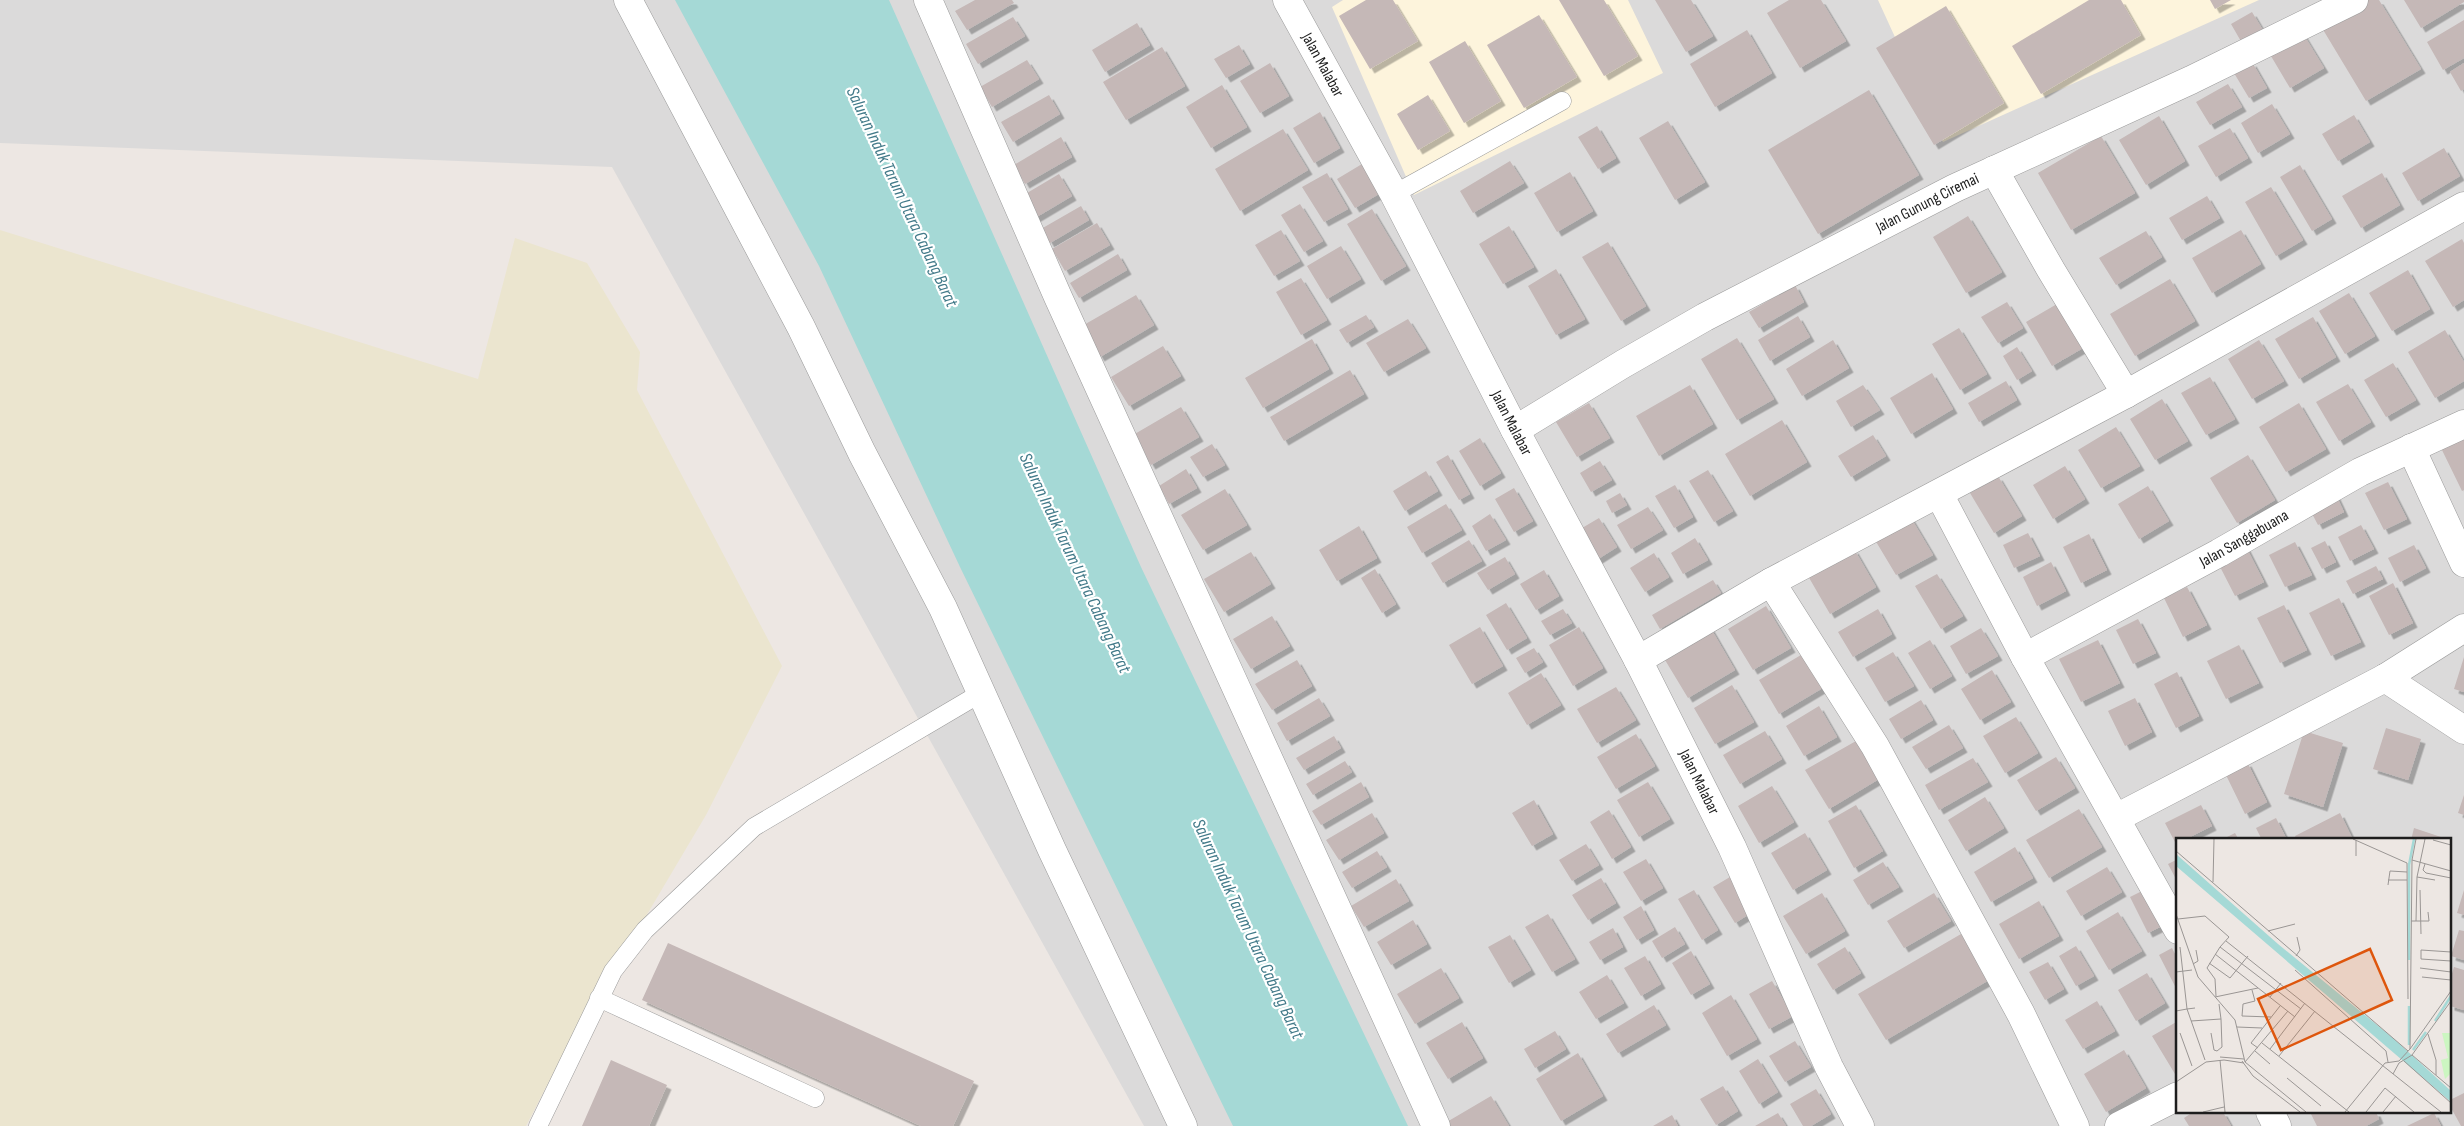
<svg xmlns="http://www.w3.org/2000/svg" width="2464" height="1126" font-family="'Sofia Sans Condensed',sans-serif">
	<style>
		.residential { fill: #dbdada; fill-rule: evenodd }
		.education { fill: #fdf4dc }
		.farmland { fill: #ebe5cf }
		.water { fill: #a5d9d6 }
		.building { fill: #c5b8b7; filter: url(#shadow) }
		.lines { fill: none; stroke-linecap: round; stroke-linejoin: round }
		.lane-casing { stroke: #9a9a9a; stroke-width: 19 }
		.street-casing { stroke: #9a9a9a; stroke-width: 29 }
		.lane { stroke: #fff; stroke-width: 18 }
		.street { stroke: #fff; stroke-width: 28 }
		.labels { text-anchor: middle; dominant-baseline: central; stroke-width: 4.5; stroke-linejoin: round; paint-order: stroke }
		.street-label { font-size: 16px; fill: #1d1d1d; stroke: #fff }
		.water-label { font-size: 18px; font-style: italic; fill: #427a89; stroke: #fff }
		.inset-river { fill: none; stroke: #a5d9d6; stroke-width: 2.5 }
		.inset-road { fill: none; stroke: #9a9694; stroke-width: 1 }
		.view { fill: #de560d; fill-opacity: 0.15; stroke: #de560d; stroke-width: 2.5 }
		.inset-edge { fill: none; stroke: #1d1d1d; stroke-width: 2.5 }
	</style>
	<defs>
		<filter id="shadow"><feDropShadow dx="4.5" dy="4.5" stdDeviation="0" flood-color="#0004"/></filter>
	</defs>
	<rect width="100%" height="100%" fill="#ede7e3"/>
	<path class="residential" d="M0,0H2464V1126H1144L612,167L0,143ZM2178,840H2450V1112H2178Z"/>
	<path class="education" d="M1343,0H1628L1663,73L1414,195L1332,7Z
		M1878,0H2259L1943,142Z"/>
	<path class="farmland" d="M0,230L478,379L515,238L587,263L640,352L637,390L782,666L706,815L556,1068L526,1126H0Z"/>
	<path class="water" d="M675,0H889L1141,567L1408,1126H1233L960,567L819,266Z"/>
	<path class="building" d="M975,0H1012L1014,3L967,30L955,11Z
		M1366,0H1393L1418,41L1370,69L1339,16Z
		M1559,0H1604L1638,56L1604,76Z
		M1655,0H1691L1713,36L1686,52Z
		M1789,0H1821L1846,41L1800,68L1767,13Z
		M2089,0H2121L2141,35L2041,94L2012,46Z
		M2210,0H2231L2215,9Z
		M2358,0H2379L2421,69L2366,101L2319,23Z
		M2404,0H2464V2L2421,28Z
		M1946,6L2004,103L1934,145L1876,48Z
		M2252,12L2267,37L2246,50L2231,24Z
		M1539,15L1577,77L1524,108L1487,45Z
		M1013,17L1025,36L978,64L966,44Z
		M2464,20V58L2443,70L2427,42Z
		M1137,23L1150,45L1105,72L1092,50Z
		M1747,30L1772,73L1715,107L1690,64Z
		M2302,32L2324,68L2290,88L2268,51Z
		M1465,41L1501,101L1464,123L1429,62Z
		M1239,45L1250,64L1226,78L1214,59Z
		M1162,47L1185,86L1126,120L1103,82Z
		M1027,60L1039,79L992,107L980,87Z
		M2252,62L2267,88L2249,98L2234,73Z
		M1270,63L1289,96L1260,113L1240,81Z
		M2464,63V89L2461,91L2450,72Z
		M2228,84L2242,107L2210,125L2196,102Z
		M1222,85L1247,127L1211,148L1186,107Z
		M1869,90L1919,175L1818,234L1768,150Z
		M1049,95L1060,114L1013,142L1001,122Z
		M1428,95L1450,131L1418,150L1397,114Z
		M2272,104L2290,134L2258,153L2241,123Z
		M1320,112L1340,148L1314,163L1293,128Z
		M2354,115L2370,142L2338,161L2322,134Z
		M2159,116L2185,161L2146,185L2119,140Z
		M1668,121L1705,182L1675,200L1639,138Z
		M1597,126L1616,158L1598,169L1578,137Z
		M2230,128L2248,158L2216,177L2198,146Z
		M1283,129L1308,170L1240,211L1215,169Z
		M2101,136L2135,193L2071,230L2038,173Z
		M1061,137L1072,157L1025,184L1014,165Z
		M2444,148L2460,176L2418,201L2402,173Z
		M1367,161L1384,191L1355,208L1337,179Z
		M1510,161L1524,183L1473,213L1460,191Z
		M2300,165L2332,219L2312,231L2280,177Z
		M1570,172L1593,211L1557,232L1534,193Z
		M1327,173L1348,209L1324,222L1302,187Z
		M2382,173L2400,205L2361,228L2342,196Z
		M1059,174L1072,196L1030,221L1017,199Z
		M2271,187L2303,240L2276,256L2245,202Z
		M2207,196L2220,218L2182,240L2169,218Z
		M1300,204L1323,241L1304,252L1281,215Z
		M1081,206L1089,220L1050,243L1041,229Z
		M1372,209L1406,266L1381,281L1347,224Z
		M1968,216L2002,272L1966,293L1933,237Z
		M1097,223L1110,245L1065,271L1052,249Z
		M1509,226L1534,267L1503,284L1479,244Z
		M1281,230L1300,261L1274,276L1255,245Z
		M2241,230L2261,264L2212,293L2192,258Z
		M2146,231L2162,257L2116,285L2099,258Z
		M2462,239L2464,243V300L2453,307L2425,261Z
		M1608,242L1646,306L1621,321L1582,257Z
		M1341,246L1361,279L1327,299L1307,266Z
		M1118,254L1127,270L1079,298L1070,283Z
		M1556,269L1585,319L1556,335L1528,286Z
		M2408,270L2430,309L2392,331L2369,293Z
		M1301,278L1327,320L1301,335L1276,292Z
		M2170,279L2195,321L2135,356L2110,314Z
		M1795,285L1804,302L1759,328L1749,312Z
		M2349,293L2375,336L2345,354L2319,311Z
		M1136,295L1154,325L1100,357L1082,326Z
		M2007,302L2023,328L1998,343L1981,317Z
		M2057,304L2083,348L2052,366L2026,322Z
		M1366,315L1374,327L1347,343L1339,330Z
		M1798,316L1810,337L1770,361L1758,340Z
		M2313,317L2336,357L2299,379L2275,339Z
		M1408,319L1426,348L1384,372L1366,343Z
		M1959,328L1987,374L1960,390L1932,344Z
		M2445,330L2464,362V381L2435,398L2408,352Z
		M1737,338L1774,399L1737,420L1701,359Z
		M1312,339L1329,369L1263,408L1245,378Z
		M1833,340L1849,368L1802,396L1786,369Z
		M2259,340L2284,381L2252,399L2228,359Z
		M1163,346L1181,376L1129,406L1111,377Z
		M2017,347L2032,371L2017,380L2003,356Z
		M2393,363L2416,400L2386,417L2364,380Z
		M1350,370L1364,394L1284,441L1270,417Z
		M1932,373L1953,409L1911,434L1890,398Z
		M2210,377L2235,419L2206,435L2181,393Z
		M2006,381L2017,400L1979,422L1968,403Z
		M2348,384L2371,422L2339,441L2316,402Z
		M1690,385L1713,424L1659,456L1636,416Z
		M1863,385L1880,410L1851,427L1836,401Z
		M2162,399L2188,441L2155,460L2130,419Z
		M1589,403L1610,438L1577,457L1556,422Z
		M2299,403L2326,449L2286,472L2259,427Z
		M1181,407L1199,437L1151,465L1133,435Z
		M1782,420L1807,462L1750,496L1725,454Z
		M2116,427L2140,466L2101,488L2078,450Z
		M1873,435L1886,456L1851,477L1838,456Z
		M2464,437V490L2462,491L2441,448Z
		M1480,438L1501,473L1480,486L1459,451Z
		M1212,444L1225,465L1203,477L1190,457Z
		M1448,455L1470,494L1459,500L1436,462Z
		M2248,455L2275,500L2237,523L2210,478Z
		M1600,461L1612,480L1591,492L1580,473Z
		M2065,466L2085,499L2053,519L2033,485Z
		M1186,469L1197,488L1169,504L1159,486Z
		M1708,470L1733,511L1714,522L1689,481Z
		M1426,471L1438,491L1405,511L1393,491Z
		M1998,476L2022,516L1994,533L1970,493Z
		M2388,482L2407,519L2384,530L2365,493Z
		M1675,485L1693,517L1674,528L1655,496Z
		M2148,486L2169,521L2139,539L2118,504Z
		M1514,488L1533,521L1514,532L1495,499Z
		M1225,489L1247,525L1203,550L1181,515Z
		M1620,493L1627,505L1612,513L1606,501Z
		M2335,493L2344,512L2318,525L2308,506Z
		M1446,504L1462,530L1422,553L1407,527Z
		M1648,507L1663,530L1631,549L1617,525Z
		M1908,513L1933,555L1896,575L1872,535Z
		M1490,514L1506,540L1486,551L1472,526Z
		M1599,518L1617,547L1595,561L1577,531Z
		M2361,525L2374,549L2350,561L2338,537Z
		M1359,526L1377,558L1337,581L1319,550Z
		M2028,533L2040,556L2014,568L2003,545Z
		M2089,534L2107,570L2081,583L2063,547Z
		M1695,538L1708,560L1683,574L1671,553Z
		M1469,540L1482,561L1443,583L1431,563Z
		M2325,541L2336,562L2322,569L2311,548Z
		M2295,542L2312,575L2285,587L2269,555Z
		M2244,543L2264,582L2235,596L2215,557Z
		M2414,545L2426,568L2400,582L2388,558Z
		M1854,549L1876,587L1830,614L1808,576Z
		M1251,552L1271,584L1224,612L1204,579Z
		M1654,553L1669,577L1645,592L1630,568Z
		M1505,557L1515,574L1488,590L1477,573Z
		M2051,562L2066,591L2037,606L2023,577Z
		M2376,566L2383,579L2353,594L2346,581Z
		M1375,569L1396,604L1382,613L1361,578Z
		M1544,570L1559,596L1536,610L1520,584Z
		M1937,574L1963,616L1941,629L1915,586Z
		M1713,580L1721,593L1660,629L1652,615Z
		M2393,583L2413,623L2389,635L2369,596Z
		M2187,587L2207,625L2183,637L2164,598Z
		M2339,598L2361,642L2331,656L2309,613Z
		M1506,603L1527,638L1507,650L1486,615Z
		M2284,605L2307,650L2280,663L2257,618Z
		M1766,606L1791,648L1753,670L1728,629Z
		M1563,609L1572,623L1550,635L1541,621Z
		M1878,609L1892,634L1853,657L1838,632Z
		M1272,616L1290,646L1251,669L1233,639Z
		M2138,619L2156,653L2133,664L2116,630Z
		M1480,627L1503,666L1472,684L1449,645Z
		M1579,627L1603,668L1573,686L1549,645Z
		M1710,627L1735,670L1688,698L1662,655Z
		M1981,628L1998,656L1966,674L1950,646Z
		M1930,640L1952,676L1930,689L1908,653Z
		M2098,640L2120,683L2081,702L2059,659Z
		M2239,645L2259,683L2226,699L2207,661Z
		M1534,648L1543,662L1525,673L1516,658Z
		M1806,652L1826,686L1779,714L1759,680Z
		M1893,652L1914,686L1885,702L1865,668Z
		M2464,657V692L2454,689Z
		M1297,660L1312,686L1272,710L1255,684Z
		M1992,670L2011,702L1980,720L1961,689Z
		M2177,672L2199,716L2176,728L2154,684Z
		M1541,673L1561,705L1527,725L1508,693Z
		M1732,685L1754,722L1715,744L1694,708Z
		M1616,687L1636,720L1597,743L1577,709Z
		M1319,698L1330,716L1287,741L1277,723Z
		M2135,698L2152,732L2125,746L2108,711Z
		M1921,700L1933,720L1901,739L1889,719Z
		M1819,706L1837,737L1804,756L1786,726Z
		M2016,717L2038,753L2005,773L1983,736Z
		M1949,725L1963,748L1926,769L1912,747Z
		M2386,728L2421,739L2408,780L2373,769Z
		M1765,731L1782,759L1740,784L1723,755Z
		M2304,731L2343,743L2323,807L2284,794Z
		M1636,734L1655,766L1616,789L1597,757Z
		M1334,736L1341,748L1304,770L1296,758Z
		M1856,741L1879,779L1829,809L1805,770Z
		M2056,757L2075,788L2036,811L2017,780Z
		M1973,758L1988,782L1939,810L1925,785Z
		M1345,761L1352,772L1313,795L1306,784Z
		M2247,762L2267,802L2245,814L2225,773Z
		M1361,782L1369,797L1321,825L1312,811Z
		M1648,782L1670,819L1639,837L1617,800Z
		M1772,786L1794,822L1759,843L1738,806Z
		M2464,795V815L2458,813Z
		M1985,797L2004,828L1966,851L1948,820Z
		M1534,800L1553,834L1532,846L1512,813Z
		M1856,805L1883,851L1854,868L1828,821Z
		M2201,805L2212,826L2184,840H2178L2176,844L2165,823Z
		M2079,809L2102,847L2049,878L2026,840Z
		M1609,810L1631,847L1612,859L1590,822Z
		M1372,813L1384,833L1339,860L1326,840Z
		M2340,813L2353,840H2297L2295,836Z
		M2276,818L2287,840H2262L2256,828Z
		M2414,828L2441,837L2440,840H2411Z
		M1805,833L1827,870L1793,890L1771,853Z
		M2235,833L2239,840H2221Z
		M1586,844L1599,865L1572,881L1559,860Z
		M2015,847L2033,878L1991,902L1974,872Z
		M1377,851L1387,867L1352,888L1342,872Z
		M1646,859L1663,888L1641,901L1623,872Z
		M2178,859V883L2168,864Z
		M1883,862L1899,887L1868,905L1853,880Z
		M2107,867L2122,892L2081,916L2066,891Z
		M1730,877L1751,913L1735,923L1713,887Z
		M1601,878L1616,903L1588,920L1572,895Z
		M1396,879L1409,901L1364,927L1351,906Z
		M2152,886L2170,922L2148,933L2130,897Z
		M1694,890L1718,930L1702,940L1678,899Z
		M2464,890V915L2457,913Z
		M1822,893L1845,931L1806,954L1783,916Z
		M1934,893L1951,921L1904,948L1887,921Z
		M2039,901L2059,936L2019,959L1999,924Z
		M1641,906L1654,930L1637,940L1623,917Z
		M2118,912L2142,951L2109,970L2086,931Z
		M1548,914L1575,959L1552,972L1525,927Z
		M1413,920L1427,944L1391,965L1377,942Z
		M1675,927L1685,944L1662,958L1652,941Z
		M1613,928L1623,947L1600,960L1589,942Z
		M2459,930L2464,931V960L2451,956Z
		M1961,934L1989,980L1886,1040L1858,994Z
		M1510,935L1531,970L1509,983L1488,947Z
		M668,943L974,1081L953,1126H921L642,1000Z
		M2076,946L2094,976L2076,986L2059,956Z
		M1845,947L1861,973L1833,990L1817,964Z
		M2172,948L2178,960V992L2159,955Z
		M1691,951L1710,984L1691,995L1672,963Z
		M1645,956L1661,984L1641,996L1624,968Z
		M2048,962L2064,989L2045,1000L2029,972Z
		M2454,967L2464,970V1010L2450,1006V980Z
		M1441,968L1459,998L1415,1024L1397,994Z
		M2147,973L2165,1003L2136,1021L2118,990Z
		M1607,975L1624,1003L1596,1019L1579,992Z
		M1772,981L1793,1016L1769,1029L1749,994Z
		M1731,995L1757,1039L1727,1056L1702,1013Z
		M2097,1001L2115,1031L2083,1049L2065,1020Z
		M1654,1005L1666,1025L1618,1053L1606,1034Z
		M2178,1021V1079L2152,1036Z
		M1462,1022L1483,1058L1448,1079L1426,1043Z
		M1555,1031L1566,1049L1535,1068L1524,1049Z
		M1795,1041L1811,1067L1785,1082L1769,1056Z
		M2124,1050L2146,1088L2106,1112L2084,1074Z
		M1578,1053L1603,1096L1561,1121L1536,1079Z
		M1758,1059L1778,1092L1759,1104L1739,1071Z
		M611,1060L667,1085L649,1126H582Z
		M1723,1086L1738,1111L1716,1125L1700,1099Z
		M1816,1089L1831,1114L1811,1126H1803L1790,1104Z
		M2464,1093V1126H2461L2450,1106V1100Z
		M1491,1096L1509,1126H1440Z
		M2193,1112H2223L2231,1126H2189L2184,1118Z
		M2310,1112H2376L2379,1119L2366,1126H2317Z
		M1778,1113L1786,1126H1755Z
		M2434,1113L2441,1126H2407Z
		M1672,1115L1678,1126H1653Z"/>
	<g class="lines">
		<defs>
			<path id="lane" d="M1394,194L1562,101
				M599,998L815,1098
				M538,1126L613,971L645,930L754,827L981,693"/>
			<g id="street">
				<path d="M628,0L801,327L862,453L943,608L1052,850L1183,1126"/>
				<path d="M928,0L1058,297L1436,1126"/>
				<path id="s1" d="M1287,0L1394,194L1515,430L1638,660L1732,847L1829,1067L1860,1126"/>
				<path d="M1994,170L2051,270L2126,394"/>
				<path id="s2" d="M1515,430L1623,364L1705,317L1955,188L2191,80L2354,0"/>
				<path d="M2411,448L2464,563"/>
				<path d="M1939,494L2025,657L2178,930"/>
				<path d="M1771,582L1875,746L2021,1014L2075,1126"/>
				<path id="s3" d="M2025,657L2219,553L2360,472L2464,424"/>
				<path d="M1638,660L1771,582L2126,394L2464,206"/>
				<path d="M2385,678L2464,730"/>
				<path d="M2116,818L2385,678L2464,628"/>
				<path d="M2270,1112L2277,1126"/>
				<path d="M2119,1126L2178,1096"/>
			</g>
		</defs>
		<use href="#lane" class="lane-casing"/>
		<use href="#street" class="street-casing"/>
		<use href="#lane" class="lane"/>
		<use href="#street" class="street"/>
	</g>
	<g class="labels">
		<g class="street-label">
			<text stroke="none"><textPath href="#s1" startOffset="74">Jalan Malabar</textPath></text>
			<text stroke="none"><textPath href="#s2" startOffset="471">Jalan Gunung Ciremai</textPath></text>
			<text stroke="none"><textPath href="#s1" startOffset="479">Jalan Malabar</textPath></text>
			<text stroke="none"><textPath href="#s3" startOffset="249">Jalan Sanggabuana</textPath></text>
			<text stroke="none"><textPath href="#s1" startOffset="884">Jalan Malabar</textPath></text>
		</g>
		<g class="water-label">
			<text transform="translate(902 197) rotate(65)">Saluran Induk Tarum Utara Cabang Barat</text>
			<text transform="translate(1075 563) rotate(65)">Saluran Induk Tarum Utara Cabang Barat</text>
			<text transform="translate(1248 929) rotate(65)">Saluran Induk Tarum Utara Cabang Barat</text>
		</g>
	</g>
	<g transform="translate(2176 838)">
		<rect width="275" height="275" fill="#ede7e3"/>
		<path d="M266,195H275V235L269,241L265,222L272,220Z" fill="#ccf6c1"/>
		<path d="M0,16L102,106L217,200L275,253V264L0,28Z" fill="#a5d9d6"/>
		<path class="inset-river" d="M233,122V27L238,1M259,183L275,158M233,207V168M237,212L250,194"/>
		<path class="inset-road" d="M177,1L231,25M257,2L275,7M0,13L232,213M180,18V2M236,22L275,33M231,25L232,161M249,26L247,32L250,35L275,40M241,39L259,42M212,42H231M37,44L38,1M212,47L214,33L231,34M244,52L245,96M0,76L22,139L59,182L69,224L130,274M2,81L29,78L53,99L44,109M235,83H253L252,74M240,83L241,39L249,1M92,93L119,86M50,103L265,274M275,114L245,112V121L275,123M39,116L119,179M120,118L124,112L121,99M33,125L54,140L72,118M17,126L22,123L20,112M244,130L275,134M119,132L210,213L212,224M0,134L16,132M246,139L275,142M76,152L79,163L67,166L66,178L95,179M40,158L39,141L31,130L44,109L125,171M39,159L82,150M94,159L105,145M43,166L45,181M19,170L11,171L29,222M0,173L11,171L4,109M15,183L45,181L46,209L41,213L38,212L35,195M61,189L86,190M4,195L16,228M252,196L260,222V237M86,205L173,274M82,210L75,205L104,168M94,211L129,165M234,211L236,22L240,1M79,213L94,226M236,217L275,163M236,217L275,250M103,218L139,173M44,219L68,221M44,222L49,274M66,223L77,238L124,274M228,223L275,265M69,224L112,173M217,236L223,225L236,217M111,240L145,268M0,244L30,224L48,222L68,225M27,274L48,269M169,274L209,225L223,223L234,211L275,153M190,274L209,250L238,274M207,274L220,258"/>
		<path class="view" d="M194,111L216,162L105,212L82,161Z"/>
		<rect width="275" height="275" class="inset-edge"/>
	</g>
</svg>
